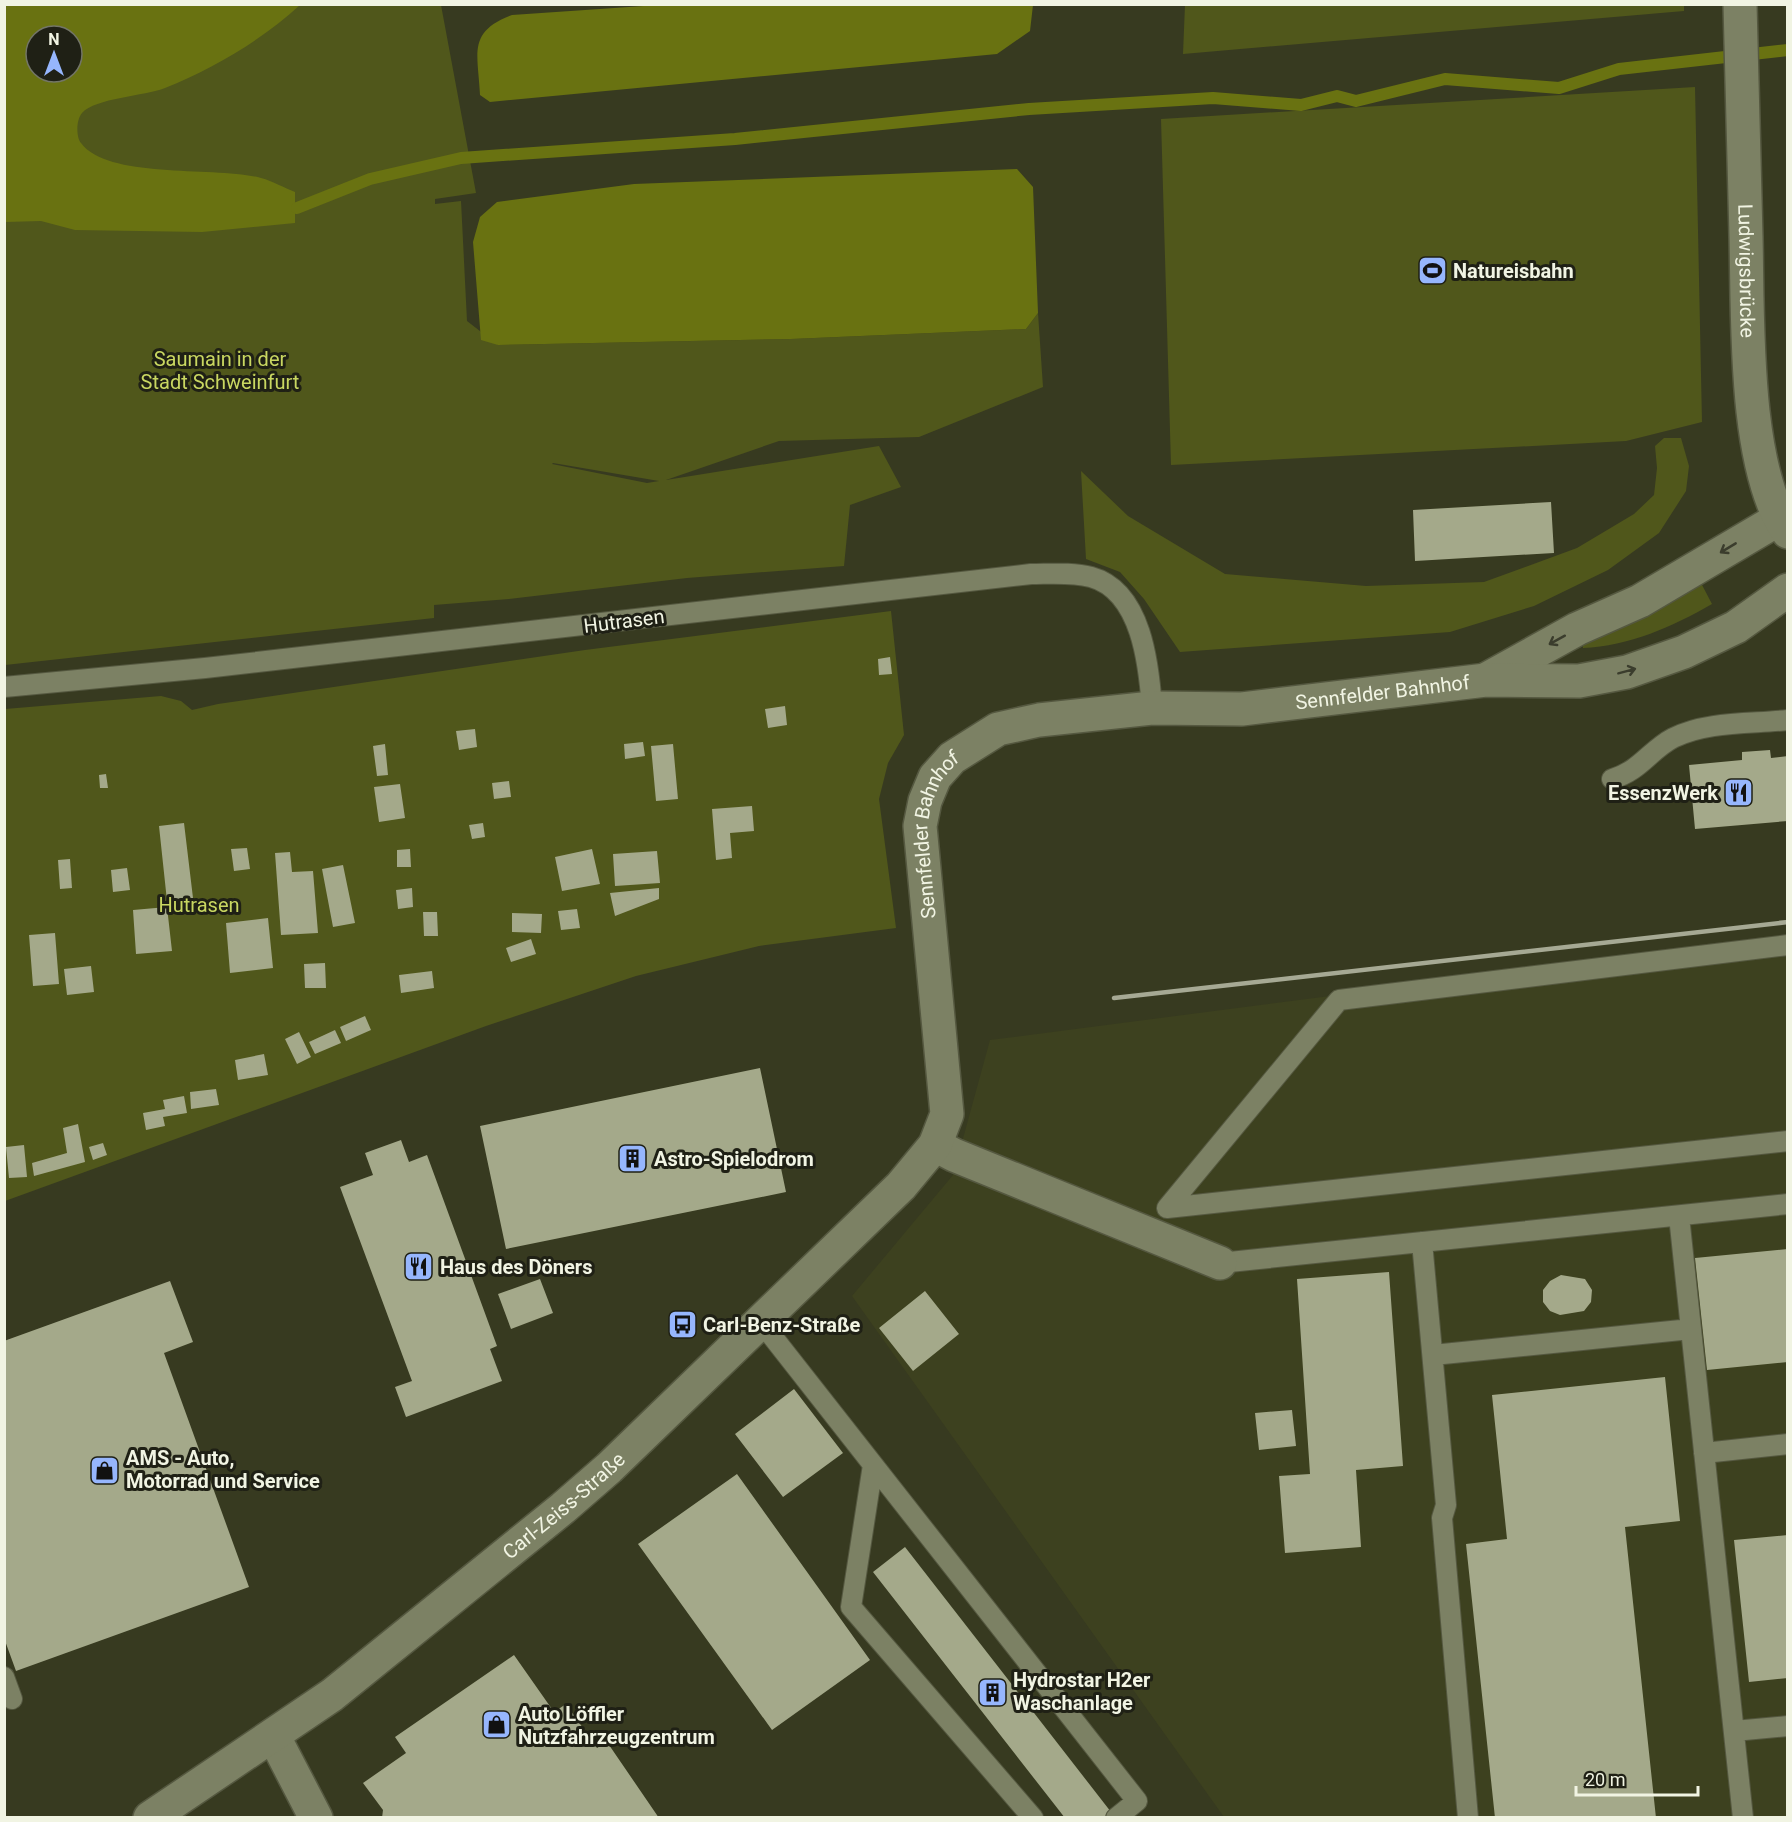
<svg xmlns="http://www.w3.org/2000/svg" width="1792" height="1822" font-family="Roboto,sans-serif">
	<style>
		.built { fill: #3d411f }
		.green { fill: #50571b; fill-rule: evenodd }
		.water { fill: #697211; fill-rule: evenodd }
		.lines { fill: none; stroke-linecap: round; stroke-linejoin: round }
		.stream { stroke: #697211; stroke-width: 12 }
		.building { fill: #a4a98a }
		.service-casing { stroke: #555840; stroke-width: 22 }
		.minor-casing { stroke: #555840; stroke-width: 36 }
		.tertiary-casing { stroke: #555840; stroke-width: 36 }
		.secondary-casing { stroke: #555840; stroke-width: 36 }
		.service { stroke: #7c8164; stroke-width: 20 }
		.minor { stroke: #7c8164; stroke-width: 33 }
		.tertiary { stroke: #7c8164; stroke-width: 33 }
		.secondary { stroke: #7c8164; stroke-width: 33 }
		.rail { stroke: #a6a994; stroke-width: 4.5 }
		.oneway { stroke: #3b3d2d }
		.labels { text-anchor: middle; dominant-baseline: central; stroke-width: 6; stroke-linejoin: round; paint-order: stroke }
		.poi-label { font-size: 20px; font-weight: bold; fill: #f1f4e3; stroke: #1f2015; text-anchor: start }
		.street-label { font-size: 20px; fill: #f1f4e3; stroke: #1f2015 }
		.park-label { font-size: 20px; fill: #c9d761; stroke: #1f2015 }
	</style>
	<rect width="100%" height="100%" fill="#373a20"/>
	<path class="built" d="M1787,937V1817H1224L852,1296L953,1175L990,1040Z"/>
	<path class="green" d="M4,5H441L476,193L435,199V204L461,201L467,321L498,345L791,339L1026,329L1038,313L1043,387L919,437L779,441L666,480L879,446L901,487L850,505L844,566L687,578L509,599L434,605V618L5,665ZM36,36H72V72H36ZM552,464L553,463L659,481L647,483Z
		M1185,5L1684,4V11L1183,54Z
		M1695,87L1702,422L1626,441L1171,465L1161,119Z
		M1664,438H1681L1689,466L1686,491L1659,533L1608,570L1534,606L1450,632L1180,652L1144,599L1120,572L1086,559L1081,471L1128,516L1225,574L1366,586L1484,582L1577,548L1634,514L1654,495L1657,468L1655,446Z
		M1701,583L1712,604C1672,627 1629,646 1583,648V642Z
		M891,611L904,735L888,763L879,799L896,928L759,946L636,976L486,1026L5,1201V709L161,696L181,701L192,710L218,704L585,650Z"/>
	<path class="water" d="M5,4L300,5C262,40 213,69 165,88C145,96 95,98 82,113C76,120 76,137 81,143C108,180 218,166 261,178C273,181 284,188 295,192V223L202,232L75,230L41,221L5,222ZM36,36H72V72H36Z
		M658,5V4L1033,5L1030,31L997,54L490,102L480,95C478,53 467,32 512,15Z
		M1017,169L1033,187L1038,313L1026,329L791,339L498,345L481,340L473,242L480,217L497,202L634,184Z"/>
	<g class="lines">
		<path class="stream" d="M297,208L370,179L461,158L735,139L1029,109L1213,98L1301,105L1337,96L1356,101L1445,79L1559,88L1619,69L1788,50"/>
	</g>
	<path class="building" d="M1551,502L1554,553L1415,561L1413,510Z
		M890,657L892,674L879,675L878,659Z
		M785,706L787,725L768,728L765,709Z
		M475,729L477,747L459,750L456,731Z
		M643,742L645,756L625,759L624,744Z
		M385,744L388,775L377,776L373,746Z
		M673,744L678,799L656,801L651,746Z
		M1770,750L1771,758L1788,756V821L1695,829L1689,765L1742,760V752Z
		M106,774L108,788H100L99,775Z
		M509,781L511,797L494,799L492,783Z
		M400,784L405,818L379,822L374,787Z
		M752,806L754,831L730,833L732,858L716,860L712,809Z
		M184,823L193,898L167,901L159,826Z
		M483,823L485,837L472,839L469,825Z
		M247,848L250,869L234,871L231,849Z
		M410,849L411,867H397V850Z
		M592,849L600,884L562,891L555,857Z
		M657,851L660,883L615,886L613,854Z
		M290,852L292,872L313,871L318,933L281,935L275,853Z
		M70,859L72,888L60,889L58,860Z
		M343,865L355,923L333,927L322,869Z
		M127,868L130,890L113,892L111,870Z
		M412,888L413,907L398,909L396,890Z
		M659,888V899L615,916L610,893Z
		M167,907L172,951L136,954L133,910Z
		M577,909L580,928L561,930L558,911Z
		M423,912H437L438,936H424Z
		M512,913L542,914L541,933L512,932Z
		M268,918L273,968L230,973L226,923Z
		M55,933L59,984L33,986L29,935Z
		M531,939L536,954L511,962L506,948Z
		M325,963L326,988H305L304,964Z
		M91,966L94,992L67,995L64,969Z
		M432,971L434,988L401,993L399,975Z
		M365,1016L371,1030L346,1041L340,1027Z
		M335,1030L341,1043L315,1054L309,1042Z
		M299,1032L311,1057L297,1064L285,1039Z
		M264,1054L268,1075L238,1080L235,1060Z
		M760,1068L786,1192L506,1249L480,1126Z
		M216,1089L219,1105L191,1109L190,1092Z
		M184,1096L187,1113L163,1117L165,1126L146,1130L143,1113L165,1109L163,1100Z
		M78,1124L85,1162L34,1176L32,1163L67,1153L63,1128Z
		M401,1140L409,1162L427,1155L497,1346L490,1349L502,1381L406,1417L395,1387L412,1381L340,1187L373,1175L365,1153Z
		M103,1143L107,1155L93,1160L89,1147Z
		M24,1145L27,1177L9,1178L6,1147Z
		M1788,1249V1362L1707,1370L1695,1258Z
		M1389,1272L1403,1466L1356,1470L1361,1547L1285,1553L1279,1476L1310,1474L1297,1279Z
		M1561,1275L1585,1279L1592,1290L1591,1302L1584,1311L1560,1315L1550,1311L1543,1302V1290L1550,1281Z
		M540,1279L553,1313L511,1329L498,1294Z
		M170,1281L193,1342L164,1353L249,1587L16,1671L4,1638V1341Z
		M925,1291L959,1334L913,1371L879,1328Z
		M1665,1377L1680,1521L1625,1527L1656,1818H1495L1466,1544L1507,1539L1492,1395Z
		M794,1389L843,1453L783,1497L735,1434Z
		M1292,1410L1296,1446L1259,1450L1255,1413Z
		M737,1474L870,1660L772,1730L638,1544Z
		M1788,1535V1678L1749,1682L1734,1540Z
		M905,1547L1111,1812L1103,1818H1065L873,1572Z
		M514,1655L554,1712L566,1704L597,1748L607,1742L659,1818H382L383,1810L363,1783L406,1753L395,1737Z"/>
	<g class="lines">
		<defs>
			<path id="service" d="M4,687L205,668L1031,574C1050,574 1072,572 1091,577C1142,591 1149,666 1152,708
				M1612,779C1640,771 1650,750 1673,738C1706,721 1751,724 1788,720
				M1788,945L1339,1000L1167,1208L1788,1141
				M1679,1216L1743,1818
				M1422,1242L1446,1505L1442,1518L1468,1818
				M1220,1263L1788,1204
				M761,1322L1137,1801L1116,1818
				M1433,1355L1691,1329
				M1704,1453L1788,1444
				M873,1465L851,1607L1033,1818
				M4,1677L12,1699
				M1734,1731L1788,1726"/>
			<path id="minor" d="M935,1145L954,1155L1220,1263
				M274,1737L316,1818"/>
			<g id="tertiary">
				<path d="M1487,679L1577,629L1640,601L1779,519"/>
				<path id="s1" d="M150,1818L332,1695L563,1508L609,1468L901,1186L935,1145L947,1114L920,826L925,801L935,777L952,758L998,729L1039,720L1152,708L1242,709L1486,680L1579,681L1627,672L1684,652L1736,627L1788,590"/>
			</g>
			<g id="secondary">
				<path id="s2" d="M1740,4C1742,82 1744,159 1746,237C1748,316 1743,466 1788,532"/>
			</g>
		</defs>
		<use href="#service" class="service-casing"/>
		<use href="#minor" class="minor-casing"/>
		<use href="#tertiary" class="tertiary-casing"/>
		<use href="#secondary" class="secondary-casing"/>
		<use href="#service" class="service"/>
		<use href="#minor" class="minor"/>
		<use href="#tertiary" class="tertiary"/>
		<use href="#secondary" class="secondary"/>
		<path class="rail" d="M1114,998L1788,922"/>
	</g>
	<defs><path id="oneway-shaft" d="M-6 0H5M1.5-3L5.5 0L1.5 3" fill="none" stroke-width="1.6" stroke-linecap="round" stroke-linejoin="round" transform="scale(1.5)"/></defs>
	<g class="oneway">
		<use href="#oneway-shaft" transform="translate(1728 548) rotate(149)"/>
		<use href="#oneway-shaft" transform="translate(1557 640) rotate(151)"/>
		<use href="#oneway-shaft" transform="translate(1627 671) rotate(-15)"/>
	</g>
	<defs>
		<symbol id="stadium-square" viewBox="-11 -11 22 22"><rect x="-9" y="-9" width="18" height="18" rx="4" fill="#96b6fd" stroke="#1f2015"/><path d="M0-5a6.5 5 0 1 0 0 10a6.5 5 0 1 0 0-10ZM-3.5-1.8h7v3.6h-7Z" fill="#111"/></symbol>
		<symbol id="restaurant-square" viewBox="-11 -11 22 22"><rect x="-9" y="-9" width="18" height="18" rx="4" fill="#96b6fd" stroke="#1f2015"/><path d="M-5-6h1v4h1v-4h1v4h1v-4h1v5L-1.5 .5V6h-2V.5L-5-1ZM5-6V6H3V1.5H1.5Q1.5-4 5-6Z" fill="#111"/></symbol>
		<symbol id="building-square" viewBox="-11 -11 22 22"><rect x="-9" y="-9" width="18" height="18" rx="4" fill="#96b6fd" stroke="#1f2015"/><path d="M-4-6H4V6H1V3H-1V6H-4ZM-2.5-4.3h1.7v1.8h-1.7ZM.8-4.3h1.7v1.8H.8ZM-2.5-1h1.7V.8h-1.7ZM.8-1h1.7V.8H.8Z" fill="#111"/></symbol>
		<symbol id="bus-square" viewBox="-11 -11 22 22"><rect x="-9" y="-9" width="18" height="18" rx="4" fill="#96b6fd" stroke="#1f2015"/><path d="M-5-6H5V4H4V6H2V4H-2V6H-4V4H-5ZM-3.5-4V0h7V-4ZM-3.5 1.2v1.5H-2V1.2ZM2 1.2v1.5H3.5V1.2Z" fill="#111"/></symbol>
		<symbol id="shop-square" viewBox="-11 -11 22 22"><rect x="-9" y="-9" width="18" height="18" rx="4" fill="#96b6fd" stroke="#1f2015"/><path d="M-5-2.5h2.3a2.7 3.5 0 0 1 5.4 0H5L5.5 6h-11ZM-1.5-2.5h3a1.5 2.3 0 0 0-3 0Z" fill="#111"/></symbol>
	</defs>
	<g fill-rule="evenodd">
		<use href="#stadium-square" x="1416" y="254" width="33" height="33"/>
		<use href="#restaurant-square" x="1722" y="776" width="33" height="33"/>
		<use href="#building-square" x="616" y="1142" width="33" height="33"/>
		<use href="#restaurant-square" x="402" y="1250" width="33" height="33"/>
		<use href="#bus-square" x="666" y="1308" width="33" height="33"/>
		<use href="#shop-square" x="88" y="1454" width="33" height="33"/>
		<use href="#building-square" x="976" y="1676" width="33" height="33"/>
		<use href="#shop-square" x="480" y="1708" width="33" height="33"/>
	</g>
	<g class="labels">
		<g class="poi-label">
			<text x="1453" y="271">Natureisbahn</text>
			<text x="1718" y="793" text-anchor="end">EssenzWerk</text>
			<text x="654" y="1159">Astro-Spielodrom</text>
			<text x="440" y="1267">Haus des Döners</text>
			<text x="703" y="1325">Carl-Benz-Straße</text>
			<text x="126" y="1458">AMS - Auto,<tspan x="126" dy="23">Motorrad und Service</tspan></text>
			<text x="1013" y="1680">Hydrostar H2er<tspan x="1013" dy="23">Waschanlage</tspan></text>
			<text x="518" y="1714">Auto Löffler<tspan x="518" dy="23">Nutzfahrzeugzentrum</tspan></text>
		</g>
		<g class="street-label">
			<text stroke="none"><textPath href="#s2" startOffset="267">Ludwigsbrücke</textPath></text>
			<text transform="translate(624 621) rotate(-7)">Hutrasen</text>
			<text stroke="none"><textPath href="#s1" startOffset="1878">Sennfelder Bahnhof</textPath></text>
			<text stroke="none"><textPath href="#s1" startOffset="1354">Sennfelder Bahnhof</textPath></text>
			<text stroke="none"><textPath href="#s1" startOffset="519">Carl-Zeiss-Straße</textPath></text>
		</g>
		<g class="park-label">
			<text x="220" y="359">Saumain in der<tspan x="220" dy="23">Stadt Schweinfurt</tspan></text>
			<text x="199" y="905">Hutrasen</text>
		</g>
	</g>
	<rect width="1792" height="1822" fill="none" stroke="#f1f4e3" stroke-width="12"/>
	<g transform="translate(54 54)"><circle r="28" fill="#1f2015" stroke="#737567" stroke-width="1.5"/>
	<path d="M0-4.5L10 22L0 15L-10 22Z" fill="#96b6fd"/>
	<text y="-9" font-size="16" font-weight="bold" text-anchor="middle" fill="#f1f4e3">N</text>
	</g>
	<path d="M1576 1786v9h122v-9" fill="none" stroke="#f1f4e3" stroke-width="3"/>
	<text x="1585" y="1786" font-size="18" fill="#f1f4e3" stroke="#1f2015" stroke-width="4.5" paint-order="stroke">20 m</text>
</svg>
